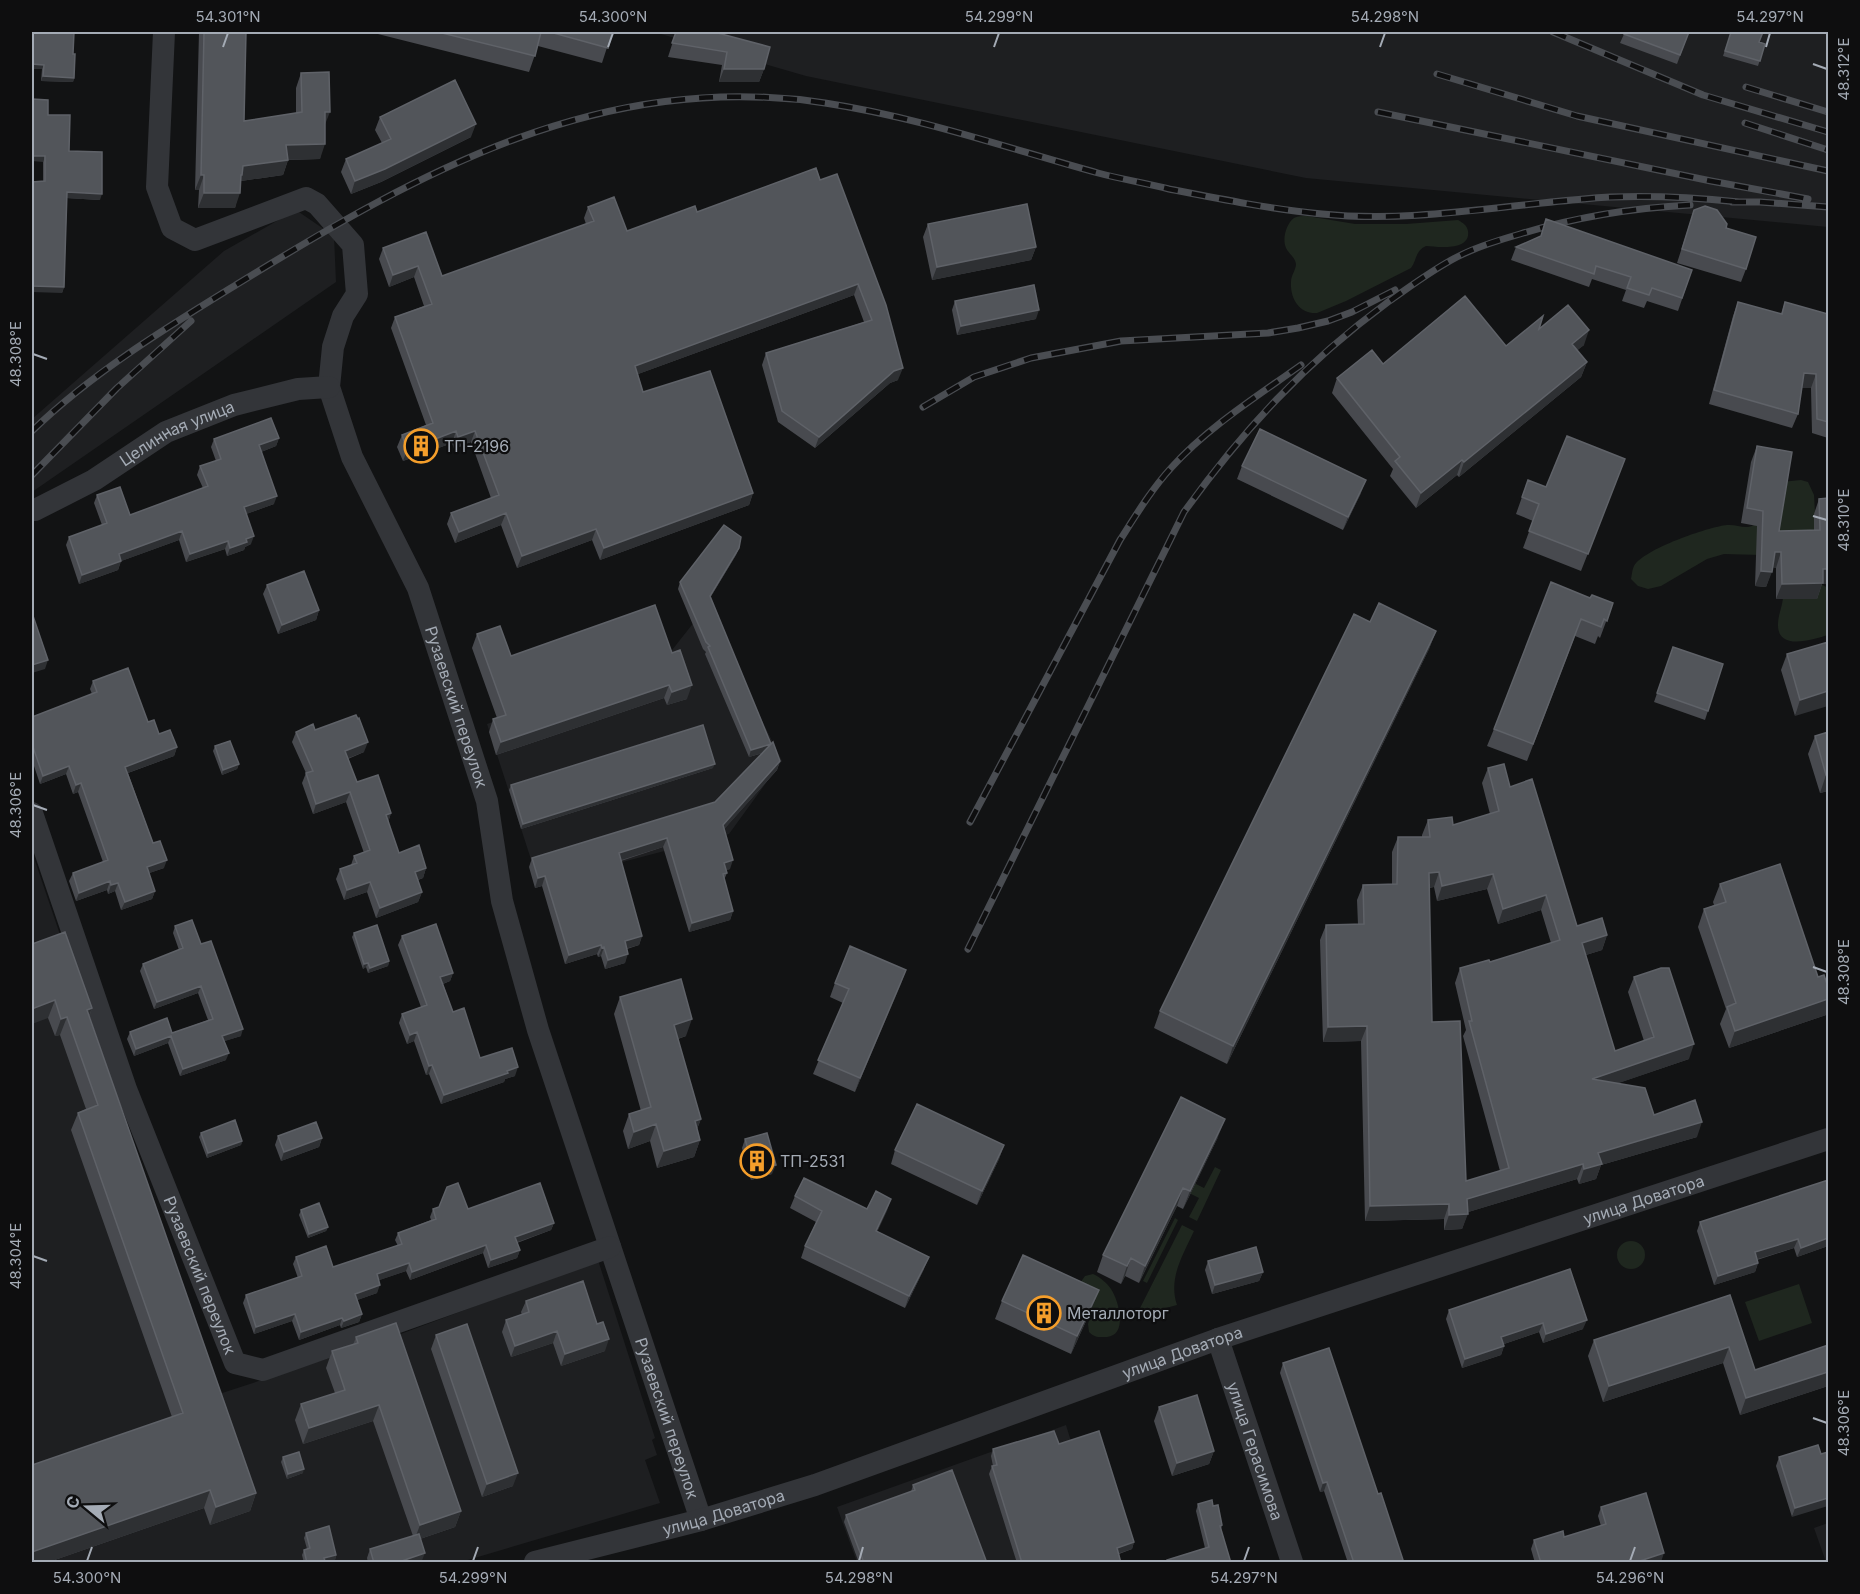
<svg xmlns="http://www.w3.org/2000/svg" width="1860" height="1594" font-family="Inter,sans-serif">
	<style>
		.built { fill: #1e1f21 }
		.green { fill: #1f271f }
		.lines { fill: none; stroke-linecap: round; stroke-linejoin: round }
		.minor { stroke: #333539; stroke-width: 22 }
		.rail-casing { stroke: #4a4d52; stroke-width: 7 }
		.rail { stroke: #0e0e0f; stroke-width: 4.5; stroke-dasharray: 14; stroke-linecap: butt }
		.wall { fill: #484a4f; fill-rule: evenodd }
		.shaded-wall { fill: #2e3033 }
		.building { fill: #52555a; stroke: #5f6268; stroke-width: 1.5; fill-rule: evenodd }
		.ticks { fill: none; stroke: #a4abb5; stroke-width: 2 }
		.labels { text-anchor: middle; dominant-baseline: central; stroke-width: 4.5; stroke-linejoin: round; paint-order: stroke }
		.street-label { font-size: 16px; fill: #a4abb5; stroke: #0e0e0f }
		.poi-label { font-size: 16px; fill: #a4abb5; stroke: #0e0e0f; text-anchor: start }
		.neatline { fill: none; stroke: #a4abb5; stroke-width: 2 }
		.ticks-label { font-size: 15px; text-anchor: middle; fill: #a4abb5 }
	</style>
	<rect width="100%" height="100%" fill="#121314"/>
	<path class="built" d="M654,32H1828V227L1306,178L806,76Z
		M296,210L334,236L336,282L32,492V419L224,251Z
		M706,607L782,761L729,834L539,884L487,724L661,664Z
		M32,852L216,1395L390,1338L598,1260L655,1438L652,1440L657,1455L645,1460L660,1503L461,1562H32Z
		M1066,1425L1108,1562H857L837,1507Z
		M1828,1523V1562H1826L1814,1528Z"/>
	<path class="green" d="M1307,216L1355,224H1406L1458,220C1463,223 1467,225 1468,231C1471,251 1438,247 1426,246C1415,251 1417,260 1411,268L1346,301L1317,313C1299,314 1290,298 1291,282C1291,275 1296,270 1296,264C1295,257 1289,254 1286,248C1282,239 1286,224 1294,218C1298,216 1302,216 1307,216Z
		M1801,480L1808,482L1814,495L1819,583L1828,588V635C1814,639 1777,652 1778,624C1778,615 1783,605 1783,596C1784,588 1783,580 1783,572L1762,555L1724,554L1707,559L1661,586L1648,589L1638,586L1631,579C1632,574 1632,570 1634,566C1644,549 1708,527 1727,525C1737,524 1745,530 1754,525C1765,520 1775,494 1781,482Z
		M1215,1167L1221,1170L1197,1221L1189,1217L1199,1198L1189,1193L1194,1183L1204,1188Z
		M1175,1218L1178,1220L1147,1283L1143,1281Z
		M1182,1225L1194,1231C1183,1255 1168,1278 1177,1305L1136,1316Z
		M1617 1255a14 14 0 1 1 28 0a14 14 0 1 1-28 0Z
		M1093,1274C1100,1277 1107,1283 1111,1289C1119,1301 1128,1335 1107,1337C1099,1337 1095,1338 1089,1332L1088,1324L1091,1313L1078,1286L1085,1276Z
		M1799,1284L1812,1323L1759,1341L1745,1302Z"/>
	<g class="lines">
		<g class="minor">
			<path id="s1" d="M164,32L157,187L172,228L195,240L306,198L317,204L353,245L357,294L343,316L333,347L329,387L352,457L418,588L487,801L502,901L538,1030L701,1520"/>
			<path id="s2" d="M35,510L94,480L166,432L234,405L298,389L329,387"/>
			<path id="s3" d="M32,813L126,1089L235,1363L263,1370L610,1247"/>
			<path id="s4" d="M1218,1339L1292,1562"/>
			<path id="s5" d="M535,1562L701,1520L815,1485L1218,1339L1828,1139"/>
		</g>
		<defs>
			<path id="rail" d="M1553,32L1703,95L1828,132
				M1437,74L1577,116L1828,171
				M1746,87L1828,112
				M1378,112L1711,181L1808,199
				M1745,123L1828,150
				M1732,202H1760L1828,207
				M923,407L974,377L1031,358L1121,341L1268,333L1298,328L1328,321L1352,312L1395,290
				M32,431C93,372 166,328 239,283C421,171 602,70 825,103C918,117 1007,148 1098,173C1121,179 1145,183 1169,189C1220,199 1270,209 1322,214C1410,223 1497,206 1584,199C1636,194 1688,197 1739,202
				M32,475L117,388L191,321
				M970,822L1120,540C1136,515 1151,490 1171,468C1207,428 1256,397 1301,365
				M968,949L1184,512C1244,429 1305,363 1388,302C1411,286 1432,270 1457,257C1476,247 1499,240 1520,234C1576,217 1632,208 1690,205"/>
		</defs>
		<use href="#rail" class="rail-casing"/>
		<use href="#rail" class="rail"/>
	</g>
	<path class="wall" d="M32,32L73,54L74,78L73,82L41,81L42,69H32Z
		M199,32H246L244,121L296,113V88L301,73L325,125L320,159L288,160L283,175L241,181L235,208H198L199,190H195Z
		M370,32H612L602,63L538,46L529,72Z
		M676,32H714L764,69L759,82H719L722,65L668,57Z
		M1625,32H1689L1677,64L1620,43Z
		M1731,32L1765,44L1758,66L1723,56Z
		M48,115L69,151L100,200L67,198L64,287L62,293L43,181V162Z
		M380,117L471,137L381,182L351,194L341,172L346,159L382,143L375,130Z
		M816,168L898,380L890,383L815,448L778,422L762,365L766,353L864,322L854,295L638,374L643,392L753,493L749,505L600,560L592,540L517,568L501,525L455,543L447,524L451,513L491,498L471,442L454,449L452,443L403,461L397,447L402,435L426,425L391,328L395,317L424,306L414,277L389,287L379,259L383,248L442,276L586,224L584,218L588,207L627,231L697,212Z
		M1694,210L1726,228L1746,269L1741,282L1677,263Z
		M928,224L1036,247L1031,260L932,280L923,237Z
		M1516,247L1692,270L1678,311L1647,301L1644,308L1622,301L1626,290L1592,279L1589,287L1511,260Z
		M955,301L1036,319L957,335L952,310Z
		M1738,302L1781,314L1785,302L1828,314V438L1812,433L1811,388H1802L1798,414L1792,428L1709,404L1733,316Z
		M1539,329L1584,345L1577,350L1587,362L1581,377L1459,477L1457,475L1416,508L1390,476L1393,469L1332,393L1337,378L1383,364L1506,346Z
		M279,438L276,446L261,452L274,504L246,514L251,544L245,547L244,550L227,556L225,549L186,562L179,540L121,561L118,570L79,584L66,545L69,537L102,525L94,503L97,495L130,515L203,488L197,475L200,466L216,461L211,447L214,439Z
		M1757,446L1779,531L1814,530V514L1819,499L1828,498V584H1822L1817,599H1776V568L1773,567L1766,587L1755,586L1757,526L1741,523L1751,462Z
		M1625,459L1581,571L1523,548L1533,521L1516,514L1528,480L1546,487Z
		M1242,466L1361,493L1343,530L1237,479Z
		M739,548L736,555L710,598L771,744L780,761L777,770L724,829L730,869L726,870L727,873L724,880L733,911L730,920L689,932L663,847L621,861L642,936L639,945L627,949L625,963L605,969L601,956L598,957L597,954L565,964L542,886L535,888L529,867L532,858L715,802L763,753L749,757L705,654L706,652L703,649L678,589L680,582Z
		M267,585L319,610L316,620L278,634L263,594Z
		M1590,598L1613,603L1600,638L1598,636L1595,644L1575,636L1527,761L1487,746L1494,729Z
		M655,605L687,699L667,705L664,698L496,755L489,732L493,719L497,718L472,648L477,634L511,656Z
		M1370,622L1436,631L1429,649L1227,1064L1154,1028L1160,1011Z
		M1828,642L1795,716L1781,670L1787,654Z
		M1673,647L1723,664L1705,720L1654,702Z
		M93,681L148,722L159,734L177,747L174,756L128,773L153,843L164,868L149,873L155,891L152,899L121,910L115,891L108,894L107,890L76,901L69,881L73,873L103,862L78,792L73,794L66,774L40,784L32,760V717L92,694L90,689Z
		M358,719L364,752L348,759L357,782L391,813L388,822L399,853L426,868L423,878L418,880L422,892L418,902L376,918L367,892L344,900L336,879L340,869L351,865L354,856L364,853L346,802L313,814L302,783L306,773L292,742L296,732L315,730Z
		M1828,732V791L1820,793L1808,754L1815,736Z
		M215,746L239,764L237,769L222,775L213,751Z
		M713,768L521,829L509,790L511,785Z
		M1488,768L1510,787L1577,926L1607,935L1602,950L1586,955L1615,1051L1644,1041L1628,992L1634,977L1689,1059L1618,1083L1654,1115L1697,1137L1601,1165L1596,1179L1579,1184L1577,1179L1468,1212L1462,1229L1444,1230V1219L1365,1221L1361,1041L1323,1042L1320,940L1326,925H1358L1357,900L1363,885L1392,884V852L1398,837H1422V835L1428,820L1453,825L1490,814L1482,783ZM1434,887L1437,901L1487,889L1498,924L1541,910L1551,943L1490,962L1460,968L1455,983L1466,1030L1463,1036L1500,1171L1466,1181L1432,1022L1429,888Z
		M1720,884L1818,977L1826,1015L1729,1048L1720,1024L1726,1009L1698,927L1704,909L1714,905L1713,902Z
		M175,926L201,944L241,1036L224,1041L226,1060L180,1076L168,1043L134,1056L127,1039L130,1032L172,1033L208,1020L198,993L154,1009L140,971L143,964L179,950L173,933Z
		M354,933L389,961L388,966L368,973L366,967L363,969L352,937Z
		M402,936L453,973L450,981L443,984L453,1012L480,1058L515,1076L505,1079L504,1082L441,1104L429,1074L426,1075L414,1041L407,1044L399,1023L402,1014L421,1007L398,945Z
		M32,944L92,1008L89,1017L256,1493L250,1511L210,1525L204,1508L46,1563H32L172,1417L71,1130L78,1113L86,1109L60,1035L55,1036L48,1018Z
		M906,970L855,1092L813,1074L843,1003L830,997L835,983Z
		M620,997L686,1036L678,1039L701,1119L697,1129L700,1140L694,1157L657,1168L650,1141L628,1149L623,1131L629,1114L641,1111L614,1014Z
		M201,1133L242,1141L241,1145L207,1158L199,1137Z
		M278,1136L322,1138L319,1147L281,1161L275,1145Z
		M1218,1137L1183,1209L1177,1206L1139,1283L1125,1276L1121,1284L1097,1272L1103,1255Z
		M745,1139L772,1174L751,1180L742,1148Z
		M1004,1145L999,1159L977,1205L891,1164L895,1150Z
		M1828,1180V1246L1797,1257L1794,1248L1757,1260L1758,1263L1755,1272L1714,1285L1697,1231L1700,1222Z
		M795,1196L867,1209L891,1199L877,1232L924,1269L905,1308L801,1258L805,1246L816,1222L790,1208Z
		M433,1209H468L554,1223L551,1230L517,1243L520,1250L517,1258L488,1268L483,1253L410,1280L406,1271L379,1280L377,1293L357,1300L362,1314L359,1322L341,1328L340,1325L299,1340L292,1321L254,1334L243,1303L246,1295L298,1278L293,1264L296,1257L333,1267L398,1246L395,1240L398,1233L431,1220L430,1217Z
		M301,1210L328,1227L326,1231L308,1238L299,1215Z
		M1208,1261L1263,1272L1259,1281L1212,1294L1205,1270Z
		M1730,1295L1755,1370L1828,1345V1386L1740,1415L1723,1363L1603,1402L1588,1356L1594,1340Z
		M526,1301L605,1351L561,1366L553,1343L511,1357L502,1332L506,1320L522,1315L521,1312Z
		M1002,1301L1092,1308L1071,1354L995,1319Z
		M1449,1310L1583,1329L1543,1343L1539,1332L1504,1344V1346L1501,1355L1462,1368L1446,1319Z
		M436,1335L513,1486L482,1497L431,1349Z
		M356,1337L461,1511L455,1527L420,1539L421,1562L368,1563L367,1558L370,1549L413,1536L373,1421L303,1444L295,1420L301,1404L335,1393L326,1368L332,1351L353,1345Z
		M1283,1363L1378,1494L1404,1563H1348L1324,1491L1320,1492L1280,1373Z
		M1159,1407L1214,1451L1209,1464L1172,1476L1154,1421Z
		M1059,1444L1134,1542L1132,1549L1119,1554L1121,1563H1017L989,1474L992,1466H993L991,1456L993,1449Z
		M1821,1454L1792,1517L1776,1466L1779,1457Z
		M283,1457L303,1473L287,1479L281,1462Z
		M913,1485L987,1563H859L844,1522L846,1515L911,1492Z
		M1198,1504L1213,1506L1222,1525L1221,1529L1231,1563H1166L1167,1560L1205,1548L1196,1511Z
		M1601,1507L1661,1562L1535,1563L1531,1549L1534,1540L1564,1537L1601,1526L1598,1516Z
		M306,1533L336,1555L335,1560L325,1563H304L302,1555L304,1550L307,1549L304,1538Z"/>
	<path class="shaded-wall" d="M32,64L44,65L42,69H32Z
		M724,69H764L759,82H719Z
		M43,76L74,78L73,82L41,81Z
		M325,112H330L324,127Z
		M476,124L471,137L381,182L351,194L355,181Z
		M325,144L320,159L280,160L286,145Z
		M32,156H45L43,162L32,161Z
		M288,160L283,175L241,181L237,190L243,166Z
		M201,175H204L199,190H195Z
		M67,192L102,194L100,200L65,198Z
		M204,193H240L235,208H198Z
		M1036,247L1031,260L932,280L937,267Z
		M418,266L414,277L389,287L393,275Z
		M858,284L854,295L630,377L635,366Z
		M32,286L64,287L62,293L32,292Z
		M1039,310L1036,319L957,335L961,326Z
		M1589,330L1584,345L1567,359L1572,344Z
		M1587,362L1581,377L1459,477L1464,462Z
		M903,368L898,380L890,383L815,448L819,437L894,371Z
		M1804,373L1816,374L1811,388H1799Z
		M456,431L452,443L403,461L407,450Z
		M475,431L471,442L454,449L458,437Z
		M279,438L276,446L256,454L259,445Z
		M1462,460L1457,475L1416,508L1421,493Z
		M1366,480L1361,493L1343,530L1348,517Z
		M753,493L749,505L600,560L604,548Z
		M277,496L274,504L241,516L244,507Z
		M506,513L501,525L455,543L459,532Z
		M596,529L592,540L517,568L522,556Z
		M182,531L179,540L116,563L119,554Z
		M254,536L251,544L245,547L244,550L227,556L230,548L246,539Z
		M228,541L225,549L186,562L190,554Z
		M739,548L736,555L707,603L710,596Z
		M1775,552H1781L1776,568L1770,567Z
		M121,561L118,570L79,584L82,575Z
		M1823,569H1828V584H1822L1817,599H1776L1782,584Z
		M1761,571L1772,572L1766,587L1755,586Z
		M319,610L316,620L278,634L282,625Z
		M1436,631L1429,649L1227,1064L1233,1046Z
		M48,660L45,669L32,673V665Z
		M669,685L664,698L496,755L501,742Z
		M692,685L687,699L667,705L672,692Z
		M1828,691V706L1795,716L1800,700Z
		M368,742L364,752L341,761L345,751Z
		M771,744L769,751L749,757L751,750Z
		M177,747L174,756L122,775L125,767Z
		M780,761L777,770L720,834L723,825Z
		M239,764L237,769L222,775L223,770Z
		M715,764L713,768L521,829L523,824Z
		M69,766L66,774L40,784L43,776Z
		M1826,775H1828V791L1820,793Z
		M81,783L78,792L73,794L76,785Z
		M350,792L346,802L313,814L316,804Z
		M391,813L388,823L386,815Z
		M667,838L663,847L615,862L619,853Z
		M167,860L164,868L144,875L147,867Z
		M733,860L730,869L721,872L724,863Z
		M426,868L423,878L411,882L415,872Z
		M1439,872L1434,887L1424,888L1429,873Z
		M1493,874L1487,889L1437,901L1442,886Z
		M545,876L542,886L535,888L538,878Z
		M110,881L107,890L76,901L79,893Z
		M370,882L367,892L344,900L347,890Z
		M118,883L115,891L108,894L111,885Z
		M155,891L152,899L121,910L125,902Z
		M422,892L418,902L376,918L380,908Z
		M1546,895L1541,910L1498,924L1503,909Z
		M733,911L730,920L689,932L692,923Z
		M1607,935L1602,950L1576,958L1582,943Z
		M642,936L639,945L621,950L625,941Z
		M601,945L597,954L565,964L569,955Z
		M604,947L601,956L598,957L602,948Z
		M628,954L625,963L605,969L608,960Z
		M389,961L388,966L368,973L370,968Z
		M368,963L366,967L363,969L364,964Z
		M906,970L901,984L855,1092L860,1078Z
		M453,973L450,981L437,986L440,977Z
		M201,986L198,993L154,1009L157,1002Z
		M1828,999V1008L1826,1015L1729,1048L1735,1031Z
		M55,1000L48,1018L32,1024V1009Z
		M92,1008L85,1026L87,1010Z
		M67,1017L60,1035L55,1036L61,1019Z
		M692,1019L686,1036L668,1042L674,1025Z
		M1367,1026L1361,1041L1323,1042L1328,1027Z
		M243,1029L241,1036L219,1043L222,1036Z
		M417,1032L414,1041L407,1044L410,1035Z
		M171,1036L168,1043L134,1056L136,1049Z
		M1694,1044L1689,1059L1587,1094L1592,1079Z
		M229,1053L226,1060L180,1076L183,1069Z
		M432,1065L429,1074L426,1075L429,1066Z
		M518,1067L515,1076L505,1079L504,1082L441,1104L444,1095Z
		M701,1119L694,1136L695,1121Z
		M1225,1119L1218,1137L1183,1209L1190,1191Z
		M1702,1122L1697,1137L1601,1165L1596,1179L1579,1184L1584,1169L1598,1153Z
		M656,1124L650,1141L628,1149L634,1132Z
		M322,1138L319,1147L281,1161L284,1152Z
		M700,1140L694,1157L657,1168L664,1151Z
		M242,1141L241,1145L207,1158L208,1153Z
		M1004,1145L999,1159L977,1205L982,1191Z
		M1583,1164L1577,1179L1462,1214L1467,1199Z
		M776,1165L772,1174L751,1180L754,1171Z
		M1183,1188L1177,1206L1139,1283L1145,1266Z
		M891,1199L887,1211L872,1243L876,1231Z
		M1449,1204L1444,1219L1365,1221L1370,1206Z
		M1468,1214L1462,1229L1444,1230L1449,1215Z
		M554,1223L551,1230L512,1244L515,1237Z
		M328,1227L326,1231L308,1238L309,1234Z
		M1828,1238V1246L1797,1257L1801,1248Z
		M1798,1239L1794,1248L1751,1261L1755,1252Z
		M486,1245L483,1253L410,1280L412,1272Z
		M520,1250L517,1258L488,1268L491,1260Z
		M929,1257L924,1269L905,1308L909,1296Z
		M1131,1258L1125,1276L1121,1284L1127,1266Z
		M409,1263L406,1271L374,1282L377,1274Z
		M1758,1263L1755,1272L1714,1285L1718,1276Z
		M1263,1272L1259,1281L1212,1294L1215,1285Z
		M380,1285L377,1293L352,1302L355,1294Z
		M1099,1290L1092,1308L1071,1354L1077,1336Z
		M295,1314L292,1321L254,1334L256,1327Z
		M362,1314L359,1322L341,1328L344,1321Z
		M342,1318L340,1325L299,1340L301,1332Z
		M1587,1320L1583,1329L1543,1343L1546,1334Z
		M1543,1323L1539,1332L1498,1346L1501,1337Z
		M557,1331L553,1343L511,1357L515,1346Z
		M609,1339L605,1351L561,1366L565,1354Z
		M1504,1346L1501,1355L1462,1368L1465,1359Z
		M1729,1347L1723,1363L1603,1402L1609,1386Z
		M1828,1372V1386L1740,1415L1746,1398Z
		M379,1405L373,1421L303,1444L309,1428Z
		M1214,1451L1209,1464L1172,1476L1177,1463Z
		M304,1469L303,1473L287,1479L288,1474Z
		M518,1473L513,1486L482,1497L487,1484Z
		M1327,1482L1324,1491L1320,1492L1323,1483Z
		M210,1490L204,1508L46,1563H32V1552Z
		M256,1493L250,1511L210,1525L216,1507Z
		M1828,1498V1506L1792,1517L1795,1508Z
		M461,1511L455,1527L414,1541L420,1525Z
		M1134,1542L1132,1549L1114,1555L1117,1548Z
		M425,1553L421,1563H396Z
		M1664,1553L1661,1562L1660,1563H1634Z
		M336,1555L335,1560L325,1563H321L324,1558Z"/>
	<path class="building" d="M32,32H74L73,54H75L74,78L43,76L44,65L32,64Z
		M204,32H246L244,121L302,112L301,73L329,72L330,112H325V144L286,145L288,160L243,166L242,175H241L240,193H204V175H201Z
		M438,32H541L535,56Z
		M550,32H612L608,48Z
		M676,32H714L770,47L764,69H724L727,52L672,43Z
		M1625,32H1689L1680,55L1624,34Z
		M1731,32H1763L1759,42L1765,44L1760,61L1725,51Z
		M455,80L476,124L385,169L355,181L346,159L391,139L380,117Z
		M32,99L48,100V115H70L69,151L102,152V194L67,192L64,287L32,286V182L45,181V156H32Z
		M816,168L820,180L837,174L886,305L903,368L894,371L819,437L782,411L766,353L872,320L858,284L635,366L643,392L710,371L753,493L604,548L596,529L522,556L506,513L459,532L451,513L499,495L475,431L458,437L456,431L407,450L402,435L433,423L395,317L432,304L418,266L393,275L383,248L426,232L442,276L594,221L588,207L614,197L627,231L695,206L697,212Z
		M1027,204L1036,247L937,267L928,224Z
		M1705,206L1717,210L1727,224L1726,228L1756,237L1746,269L1682,249L1694,210Z
		M1546,219L1692,270L1682,298L1652,288L1649,295L1627,288L1631,277L1596,266L1594,274L1516,247L1541,236Z
		M1034,285L1039,310L961,326L955,301Z
		M1465,296L1506,346L1543,316L1539,329L1568,305L1589,330L1572,344L1587,362L1464,462L1462,460L1421,493L1395,461L1400,457L1337,378L1372,350L1383,364Z
		M1738,302L1782,314L1785,302L1828,314V422L1817,419L1816,374L1804,373L1798,414L1714,390Z
		M271,418L279,438L259,445L277,496L244,507L254,536L246,539L247,542L230,548L228,541L190,554L182,531L119,554L121,561L82,575L69,537L107,523L97,495L120,487L130,515L208,486L200,466L221,459L214,439Z
		M1260,429L1366,480L1348,517L1242,466Z
		M1567,436L1625,459L1588,554L1529,531L1539,504L1522,497L1528,480L1546,487Z
		M1757,446L1792,452L1779,531L1820,530L1819,499L1828,498V569H1823V583L1782,584L1781,552H1775L1772,572L1761,571L1763,511L1747,508Z
		M724,525L741,537L739,548L710,596L771,744L751,750L708,647L710,646L706,642L680,582Z
		M304,571L319,610L282,625L267,585Z
		M1551,582L1590,598L1592,595L1613,603L1607,621L1604,619L1601,627L1581,619L1533,744L1494,729Z
		M1379,603L1436,631L1233,1046L1160,1011L1354,614L1370,622Z
		M655,605L672,653L680,650L692,685L672,692L669,685L501,742L493,719L506,715L477,634L500,626L511,656Z
		M32,613L48,660L32,665Z
		M1828,642V691L1800,700L1787,654Z
		M1673,647L1723,664L1708,711L1657,693Z
		M128,668L148,722L154,720L159,734L170,730L177,747L125,767L153,843L160,841L167,860L147,867L155,891L125,902L118,883L111,885L110,881L79,893L73,873L108,860L81,783L76,785L69,766L43,776L32,744V717L94,693L97,692L93,681Z
		M356,715L358,719L359,718L368,742L345,751L357,782L378,775L391,813L386,815L399,853L419,845L426,868L415,872L422,892L380,908L370,882L347,890L340,869L357,863L354,856L370,850L350,792L316,804L306,773L313,771L296,732L313,724L315,730Z
		M703,725L715,764L523,824L511,785Z
		M1828,732V775H1826L1815,736Z
		M230,741L239,764L223,770L215,746Z
		M773,742L780,761L723,825L733,860L724,863L727,873L723,874L733,911L692,923L667,838L619,853L642,936L625,941L628,954L608,960L604,947L602,948L601,945L569,955L545,876L538,878L532,858L715,802Z
		M1504,764L1510,787L1532,779L1577,926L1602,918L1607,935L1582,943L1615,1051L1654,1037L1634,977L1661,968H1669L1694,1044L1592,1079L1645,1088L1654,1115L1695,1100L1702,1122L1598,1153L1602,1164L1584,1169L1583,1164L1467,1199L1468,1214L1449,1215V1204L1370,1206L1367,1026L1328,1027L1326,925L1364,924L1363,885L1397,884L1398,837H1430L1428,820L1452,817L1453,825L1499,811L1488,768ZM1439,872L1442,886L1493,874L1503,909L1546,895L1560,940L1490,962L1489,960L1460,968L1472,1021H1469L1509,1168L1466,1181L1460,1021L1432,1022L1429,873Z
		M1780,864L1818,977L1824,975L1828,987V999L1735,1031L1727,1007L1736,1003L1704,909L1726,902L1720,884Z
		M192,920L201,944L211,941L243,1029L222,1036L229,1053L183,1069L171,1036L136,1049L130,1032L167,1018L172,1033L213,1019L201,986L157,1002L143,964L183,948L175,926Z
		M436,924L453,973L440,977L453,1012L464,1008L480,1058L512,1048L518,1067L507,1071L508,1073L444,1095L432,1065L429,1066L417,1032L410,1035L402,1014L427,1005L402,936Z
		M377,925L389,961L370,968L368,963L364,964L354,933Z
		M65,932L92,1008L87,1010L256,1493L216,1507L210,1490L32,1552V1465L183,1413L78,1113L98,1105L67,1017L61,1019L55,1000L32,1009V944Z
		M850,946L906,970L860,1078L818,1060L849,989L835,983Z
		M681,979L692,1019L674,1025L701,1119L695,1121L700,1140L664,1151L656,1124L634,1132L629,1114L651,1107L620,997Z
		M1181,1097L1225,1119L1190,1191L1183,1188L1145,1266L1131,1258L1127,1266L1103,1255Z
		M917,1104L1004,1145L982,1191L895,1150Z
		M235,1120L242,1141L208,1153L201,1133Z
		M316,1122L322,1138L284,1152L278,1136Z
		M767,1133L776,1165L754,1171L745,1139Z
		M804,1178L867,1209L876,1191L891,1199L876,1231L929,1257L909,1296L805,1246L822,1211L795,1196Z
		M1828,1180V1238L1801,1248L1798,1239L1755,1252L1758,1263L1718,1276L1700,1222Z
		M458,1183L468,1209L540,1183L554,1223L515,1237L520,1250L491,1260L486,1245L412,1272L409,1263L377,1274L380,1285L355,1294L362,1314L344,1321L342,1318L301,1332L295,1314L256,1327L246,1295L302,1276L296,1257L326,1246L333,1267L402,1244L398,1233L436,1219L433,1209L439,1207L447,1187Z
		M319,1203L328,1227L309,1234L301,1210Z
		M1256,1247L1263,1272L1215,1285L1208,1261Z
		M1023,1255L1099,1290L1077,1336L1002,1301Z
		M1570,1269L1587,1320L1546,1334L1543,1323L1501,1337L1504,1346L1465,1359L1449,1310Z
		M583,1281L597,1324L603,1322L609,1339L565,1354L557,1331L515,1346L506,1320L529,1312L526,1301Z
		M1730,1295L1755,1370L1828,1345V1372L1746,1398L1729,1347L1609,1386L1594,1340Z
		M396,1323L461,1511L420,1525L379,1405L309,1428L301,1404L345,1390L332,1351L358,1343L356,1337Z
		M467,1324L518,1473L487,1484L436,1335Z
		M1329,1348L1378,1494L1381,1493L1404,1563H1354L1327,1482L1323,1483L1283,1363Z
		M1197,1395L1214,1451L1177,1463L1159,1407Z
		M1054,1431L1059,1444L1099,1431L1134,1542L1117,1548L1121,1563H1022L992,1466L997,1465L993,1449Z
		M1818,1445L1821,1454L1828,1452V1498L1795,1508L1779,1457Z
		M299,1452L304,1469L288,1474L283,1457Z
		M952,1470L987,1563H864L846,1515L915,1490L913,1485Z
		M1646,1493L1664,1553L1634,1563H1541L1534,1540L1563,1531L1564,1537L1606,1524L1601,1507Z
		M1212,1500L1213,1506L1218,1505L1222,1525L1220,1526L1231,1563H1168L1167,1560L1209,1547L1198,1504Z
		M329,1526L336,1555L324,1558L325,1561L321,1563H307L304,1550L310,1548L306,1533Z
		M419,1534L425,1553L396,1563H374L370,1549Z"/>
	<path class="ticks" d="M223,47L228,33M608,47L613,33M994,47L999,33M1380,47L1385,33M1766,47L1770,33M1813,64L1827,69M33,354L47,359M1813,516L1827,520M33,805L47,810M1813,967L1827,972M33,1256L47,1261M1813,1418L1827,1423M87,1561L92,1547M473,1561L478,1547M859,1561L863,1547M1244,1561L1249,1547M1630,1561L1635,1547"/>
	<defs>
		<symbol id="building-ring" viewBox="-11 -11 22 22"><circle r="9.5" fill="#0e0e0f" stroke="#f49e2b" stroke-width="1.5"/><path d="M-4-6H4V6H1V3H-1V6H-4ZM-2.5-4.3h1.7v1.8h-1.7ZM.8-4.3h1.7v1.8H.8ZM-2.5-1h1.7V.8h-1.7ZM.8-1h1.7V.8H.8Z" fill="#f49e2b"/></symbol>
	</defs>
	<g fill-rule="evenodd">
		<use href="#building-ring" x="402" y="427" width="38" height="38"/>
		<use href="#building-ring" x="738" y="1142" width="38" height="38"/>
		<use href="#building-ring" x="1025" y="1294" width="38" height="38"/>
	</g>
	<g class="labels">
		<g class="street-label">
			<text stroke="none"><textPath href="#s2" startOffset="162">Целинная улица</textPath></text>
			<text stroke="none"><textPath href="#s1" startOffset="904">Рузаевский переулок</textPath></text>
			<text stroke="none"><textPath href="#s5" startOffset="1167">улица Доватора</textPath></text>
			<text stroke="none"><textPath href="#s3" startOffset="492">Рузаевский переулок</textPath></text>
			<text stroke="none"><textPath href="#s5" startOffset="681">улица Доватора</textPath></text>
			<text stroke="none"><textPath href="#s1" startOffset="1647">Рузаевский переулок</textPath></text>
			<text stroke="none"><textPath href="#s4" startOffset="118">улица Герасимова</textPath></text>
			<text stroke="none"><textPath href="#s5" startOffset="195">улица Доватора</textPath></text>
		</g>
		<g class="poi-label">
			<text x="444" y="446">ТП-2196</text>
			<text x="780" y="1161">ТП-2531</text>
			<text x="1067" y="1313">Металлоторг</text>
		</g>
	</g>
	<rect width="1860" height="1594" fill="none" stroke="#0e0e0f" stroke-width="66"/>
	<g transform="translate(87 1507) rotate(289)" stroke="#0e0e0f" stroke-width="4.5" paint-order="stroke">
	<path d="M0-4.5L10 22L0 15L-10 22Z" fill="#a4abb5"/>
	<text y="-9" font-size="16" font-weight="bold" text-anchor="middle" fill="#a4abb5">С</text>
	</g>
	<rect x="33" y="33" width="1794" height="1528" class="neatline"/>
	<g class="ticks-label">
		<text x="228" y="22">54.301°N</text>
		<text x="613" y="22">54.300°N</text>
		<text x="999" y="22">54.299°N</text>
		<text x="1385" y="22">54.298°N</text>
		<text x="1770" y="22">54.297°N</text>
		<text transform="translate(1844 69) rotate(-90)" y="5">48.312°E</text>
		<text transform="translate(16 354) rotate(-90)" y="5">48.308°E</text>
		<text transform="translate(1844 520) rotate(-90)" y="5">48.310°E</text>
		<text transform="translate(16 805) rotate(-90)" y="5">48.306°E</text>
		<text transform="translate(1844 972) rotate(-90)" y="5">48.308°E</text>
		<text transform="translate(16 1256) rotate(-90)" y="5">48.304°E</text>
		<text transform="translate(1844 1423) rotate(-90)" y="5">48.306°E</text>
		<text x="87" y="1583">54.300°N</text>
		<text x="473" y="1583">54.299°N</text>
		<text x="859" y="1583">54.298°N</text>
		<text x="1244" y="1583">54.297°N</text>
		<text x="1630" y="1583">54.296°N</text>
	</g>
</svg>
